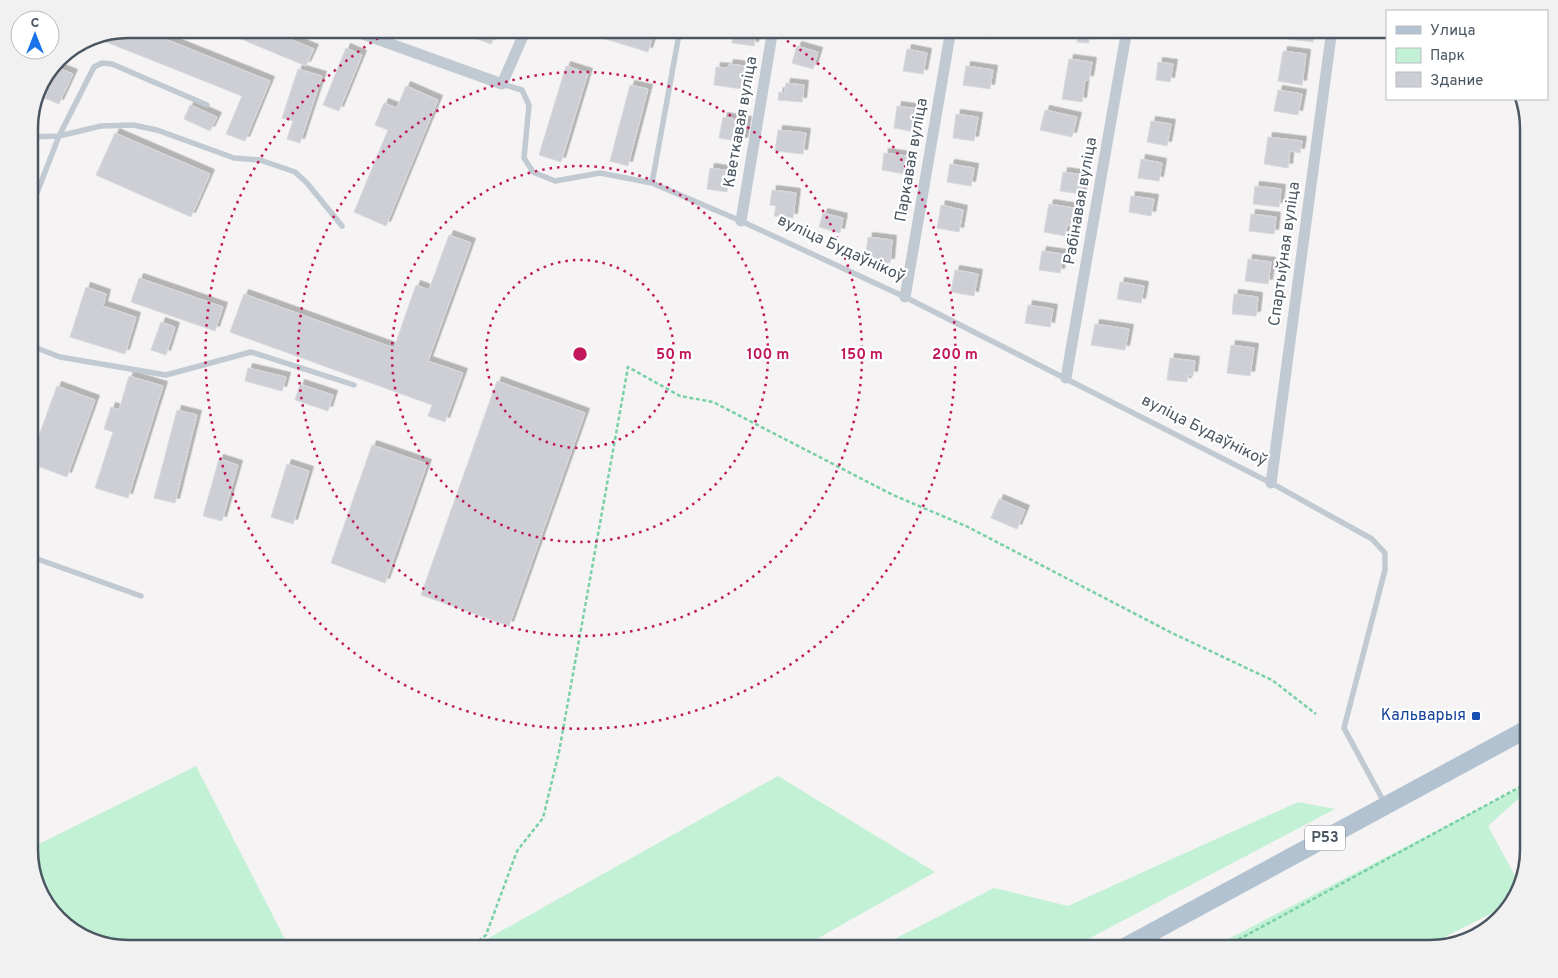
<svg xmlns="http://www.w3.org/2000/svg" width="1558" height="978" font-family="Overpass,sans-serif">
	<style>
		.green { fill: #c3f1d5 }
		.building { fill: #cdcfd5; stroke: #d7d9de; filter: url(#shadow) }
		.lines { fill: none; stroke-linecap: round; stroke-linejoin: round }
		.path { stroke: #7ad0a6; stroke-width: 2.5; stroke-dasharray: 4 2.5; stroke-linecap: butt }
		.lane { stroke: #c1cad2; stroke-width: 5.5 }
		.street { stroke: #c1cad2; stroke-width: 11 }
		.primary { stroke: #b3c2d1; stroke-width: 18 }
		.ring { fill: none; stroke: #c2185b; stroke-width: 2.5; stroke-dasharray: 2.5 5 }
		.transit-dot { fill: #1a4fb4; stroke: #fff; stroke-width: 2 }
		.labels { text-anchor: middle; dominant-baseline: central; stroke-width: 4.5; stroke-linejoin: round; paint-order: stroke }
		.shield { fill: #fff; stroke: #808990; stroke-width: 1 }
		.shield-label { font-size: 15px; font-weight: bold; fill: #4a5661 }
		.street-label { font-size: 16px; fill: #4a5661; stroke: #fff }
		.transit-label { font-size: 16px; fill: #164399; stroke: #fff; text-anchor: end }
		.rim { fill: none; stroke: #4a5661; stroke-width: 2.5 }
		.centre { fill: #c2185b; stroke: #fff; stroke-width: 2.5 }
		.ring-label { font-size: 15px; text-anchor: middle; font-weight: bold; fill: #c2185b; stroke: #fff; stroke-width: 4.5; stroke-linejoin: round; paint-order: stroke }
	</style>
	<defs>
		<filter id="shadow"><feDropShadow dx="4.5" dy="-4.5" stdDeviation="0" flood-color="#0004"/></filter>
	</defs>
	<rect width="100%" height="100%" fill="#f5f3f3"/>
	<path class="green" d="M196,766L290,949H128L73,933L42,899L29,856V849Z
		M778,776L935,872L799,949H469Z
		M1529,783V789L1488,826L1519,883L1514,902L1421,949H1209Z
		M1298,802L1335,809L1069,949H875L994,888L1068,906Z"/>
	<path class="building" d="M128,29H140L270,81L245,141L226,134L242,96L91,36Z
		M217,29H265L314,49L306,66Z
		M469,29H497L491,44L466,35Z
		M573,29H655L648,52Z
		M734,29H756L754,46L732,43Z
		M968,29H991L990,39L967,37Z
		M1079,29H1098L1096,39L1089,38V43L1077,42Z
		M1288,29H1314L1313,42L1287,39Z
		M797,46L818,52L813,69L792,63Z
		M346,48L362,55L339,111L323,105Z
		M907,49L927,53L923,74L903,71Z
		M1283,51L1306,54L1302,85L1278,81Z
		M1069,59L1092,62L1089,80H1085L1082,102L1062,99Z
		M1158,62L1173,64L1170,82L1156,80Z
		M729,64L745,66L742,89L714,85L716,67L728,68Z
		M53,66L73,74L59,104L35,94Z
		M566,66L588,73L561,162L539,155Z
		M966,66L993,70L990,89L963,85Z
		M298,69L322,76L300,143L287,139L293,121L282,118Z
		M786,83L804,85L802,102L778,100L779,92L785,93Z
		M630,85L648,89L628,166L610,161Z
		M406,86L438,100L386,226L354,212L388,130L375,125L384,103L397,108Z
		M1278,90L1302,94L1298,115L1274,111Z
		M190,105L217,117L210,131L184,119Z
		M897,106L918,109L915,132L894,128Z
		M1045,110L1077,117L1072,137L1040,130Z
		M956,114L978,117L974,141L953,138Z
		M723,117L747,121L743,142L719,138Z
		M1151,121L1171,124L1167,146L1147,142Z
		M778,130L806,133L803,154L775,151Z
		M115,133L210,174L191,217L96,175Z
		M1268,137L1302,141L1300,153L1290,151L1288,168L1264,164Z
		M884,153L907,156L904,174L882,170Z
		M1141,159L1162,163L1159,181L1138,178Z
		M950,164L974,168L971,186L947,182Z
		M710,168L730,171L727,192L707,189Z
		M1063,172L1084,175L1082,194L1060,191Z
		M1255,186L1281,189L1279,207L1253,204Z
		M772,190L796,193L793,218L774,216L776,206L770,205Z
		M1131,196L1154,199L1151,216L1129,212Z
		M1049,204L1074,208L1071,225H1067L1065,236L1044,232Z
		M941,205L963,210L959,232L937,228Z
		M823,213L843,218L840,233L819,227Z
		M1251,214L1276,217L1274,234L1249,231Z
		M449,235L471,243L428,361L463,373L445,422L428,416L432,405L230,332L244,294L394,348L416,285L429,290Z
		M868,237L892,240L890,263L865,261Z
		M1042,251L1063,254L1060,273L1039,270Z
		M1248,259L1271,262L1268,284L1245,281Z
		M955,270L978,274L974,296L951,292Z
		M139,278L223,307L215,331L131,302Z
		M1120,282L1144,286L1141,303L1117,299Z
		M86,287L106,294L103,306L136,317L125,354L70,337Z
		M1234,294L1258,297L1256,316L1232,314Z
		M1028,305L1053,309L1050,327L1025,323Z
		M161,322L175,327L166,355L151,350Z
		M1095,324L1129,329L1125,350L1091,345Z
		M1231,345L1254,348L1250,376L1227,373Z
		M1170,358L1195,361L1193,376L1188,375L1187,382L1167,380Z
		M248,368L286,377L282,391L245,381Z
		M129,376L163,386L128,498L95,488L113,432L104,429L111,407L119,410Z
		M497,381L585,413L509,626L421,595Z
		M300,384L333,395L328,411L295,400Z
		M57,386L95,400L67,477L29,463Z
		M177,410L197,415L175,503L154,498Z
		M372,445L427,464L385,583L331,563Z
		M219,459L238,465L222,521L203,516Z
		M287,464L309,471L293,524L271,517Z
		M999,499L1025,510L1017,529L991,518Z"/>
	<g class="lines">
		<path class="path" d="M468,949L486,935L517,851L543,818L559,752L628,367L680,396L713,402L893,495L966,526L1172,633L1272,680L1316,714
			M1221,949L1529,782"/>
		<path class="lane" d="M502,84L522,90L529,105L524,158L533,172L555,181L600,173L652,183L741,221L905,297L1271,483L1372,539L1385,553V570L1344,728L1385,804
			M29,137L59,136L101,126L133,125L157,130L234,158L260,160L295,172L307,183L342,226
			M652,183L680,29
			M33,203L59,136L94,67L102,63L112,64L207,105
			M29,345L60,357L166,375L251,352L354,385
			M29,556L141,596"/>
		<path class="street" d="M349,29L502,84L526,29
			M741,221L773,29
			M905,297L951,29
			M1066,378L1127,29
			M1271,483L1332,29"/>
		<path class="primary" d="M1121,949L1529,728"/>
	</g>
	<g class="ring">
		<circle cx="580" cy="354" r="94"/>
		<circle cx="580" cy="354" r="188"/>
		<circle cx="580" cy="354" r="282"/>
		<path d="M768 29A375 375 0 1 1 393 29"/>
	</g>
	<rect class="transit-dot" x="1471" y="711" width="10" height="10" rx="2.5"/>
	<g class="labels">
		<rect class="shield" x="1305" y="825.5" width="40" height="25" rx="4"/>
		<g class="shield-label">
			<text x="1325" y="838">Р53</text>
		</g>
		<g class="street-label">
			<text transform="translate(741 122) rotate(-80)">Кветкавая вуліца</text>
			<text transform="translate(912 160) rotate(-80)">Паркавая вуліца</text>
			<text transform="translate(1081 201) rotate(-80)">Рабінавая вуліца</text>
			<text transform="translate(841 249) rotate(25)">вуліца Будаўнікоў</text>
			<text transform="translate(1285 254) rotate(-82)">Спартыўная вуліца</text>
			<text transform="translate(1204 431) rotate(27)">вуліца Будаўнікоў</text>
		</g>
		<g class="transit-label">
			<text x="1466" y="716">Кальварыя</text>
		</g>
	</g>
	<path d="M0 0H1558V978H0ZM128 38H1430A90 90 0 0 1 1520 128V850A90 90 0 0 1 1430 940H128A90 90 0 0 1 38 850V128A90 90 0 0 1 128 38Z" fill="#f1f1f2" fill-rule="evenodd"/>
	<path class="rim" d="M128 38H1430A90 90 0 0 1 1520 128V850A90 90 0 0 1 1430 940H128A90 90 0 0 1 38 850V128A90 90 0 0 1 128 38Z"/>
	<circle cx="580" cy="354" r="8" class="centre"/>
	<g class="ring-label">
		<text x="674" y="359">50 m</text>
		<text x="768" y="359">100 m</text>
		<text x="862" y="359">150 m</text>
		<text x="955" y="359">200 m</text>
	</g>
	<rect x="1386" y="10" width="162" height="90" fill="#ffffff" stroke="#b7bbc0"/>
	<rect x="1396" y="26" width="25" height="8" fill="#b3c2d1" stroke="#b7bbc0"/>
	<text x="1430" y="35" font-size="15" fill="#4a5661">Улица</text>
	<rect x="1396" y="48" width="25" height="15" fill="#c3f1d5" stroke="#b7bbc0"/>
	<text x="1430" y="60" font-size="15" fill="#4a5661">Парк</text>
	<rect x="1396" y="72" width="25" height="15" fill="#cdcfd5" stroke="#b7bbc0"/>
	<text x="1430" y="85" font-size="15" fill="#4a5661">Здание</text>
	<g transform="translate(35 35)"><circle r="24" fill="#ffffff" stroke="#b7bbc0"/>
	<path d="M0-4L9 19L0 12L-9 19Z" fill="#1a73e8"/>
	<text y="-8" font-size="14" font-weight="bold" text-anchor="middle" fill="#4a5661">С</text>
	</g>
</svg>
